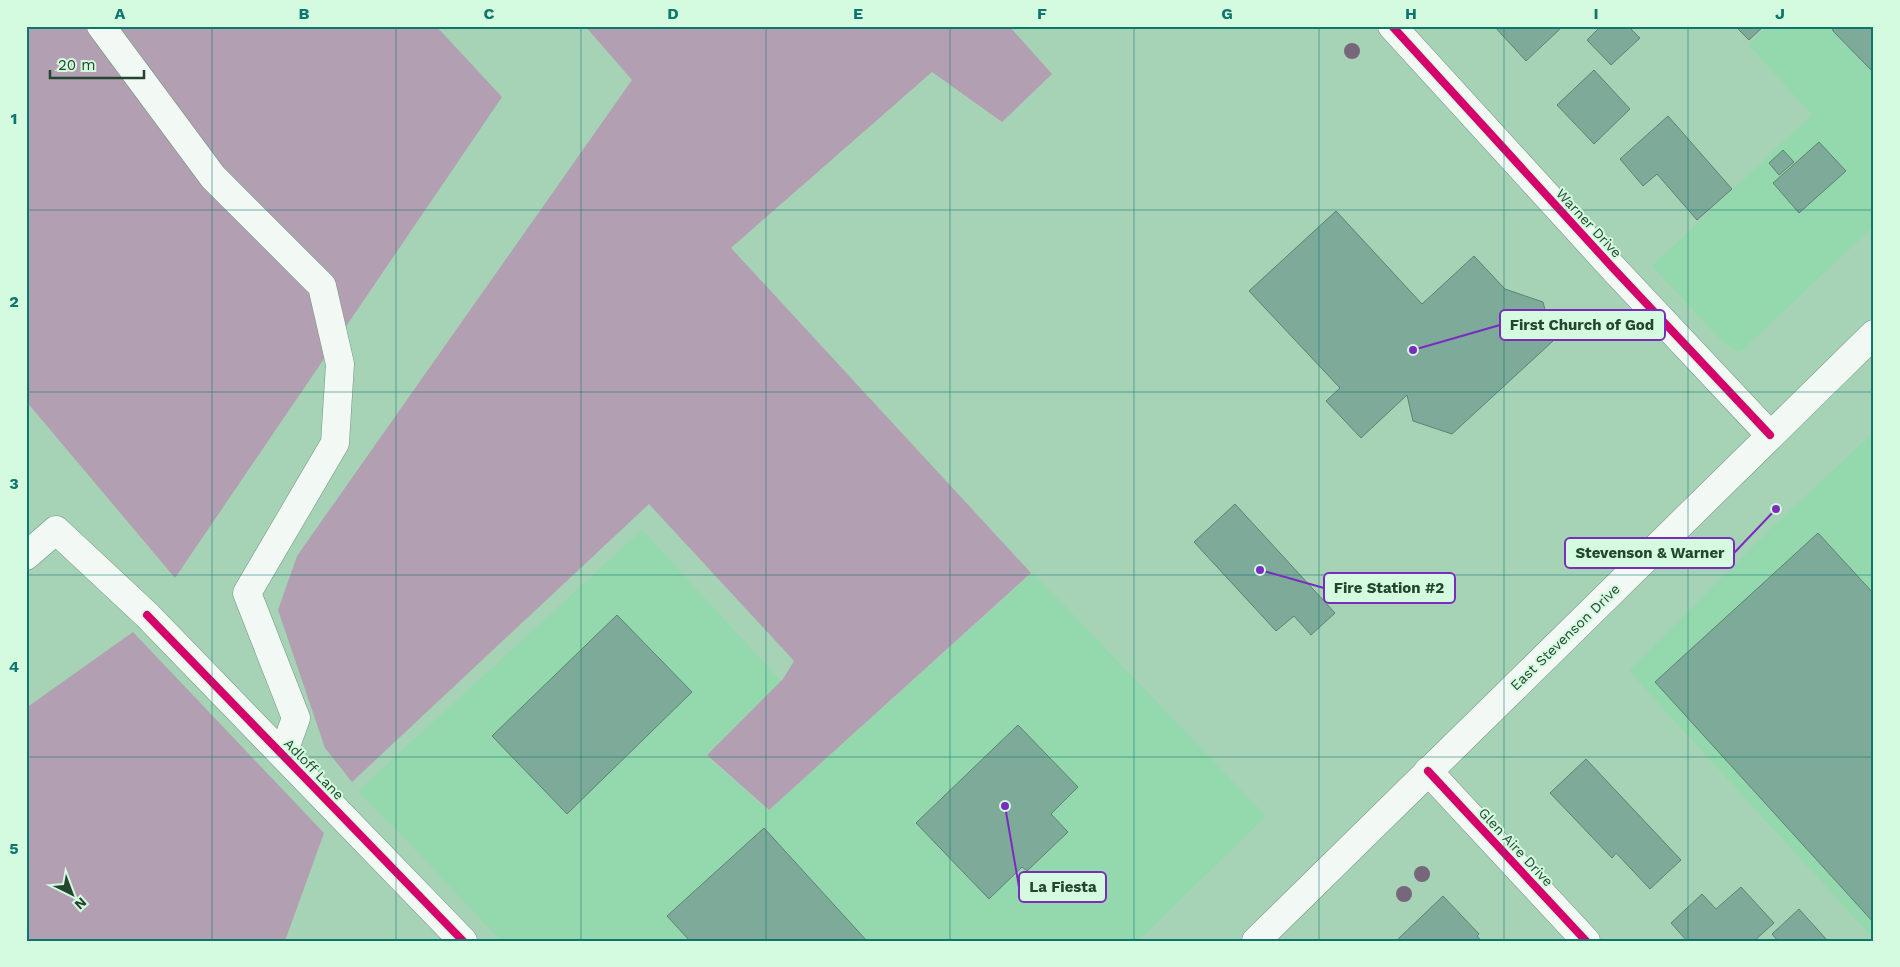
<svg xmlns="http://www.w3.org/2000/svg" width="1900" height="967" font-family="'Work Sans',sans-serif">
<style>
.built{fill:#94d8ad}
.forest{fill:#b39fb2}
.building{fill:#7eaa99;stroke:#5c8373}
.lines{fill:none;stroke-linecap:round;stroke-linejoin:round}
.minor-casing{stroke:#71947f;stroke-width:29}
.major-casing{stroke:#71947f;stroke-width:29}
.minor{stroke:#f2f8f4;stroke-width:28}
.major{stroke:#f2f8f4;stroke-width:28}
.cycleway-casing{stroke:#d4fae0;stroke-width:11}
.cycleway{stroke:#d6006c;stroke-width:8}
.tree{fill:#78677a}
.grid{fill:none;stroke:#0f766e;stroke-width:1;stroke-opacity:0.55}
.labels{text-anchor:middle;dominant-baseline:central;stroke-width:4;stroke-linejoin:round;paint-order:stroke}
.street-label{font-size:14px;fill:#244530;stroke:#d4fae0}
.leader{fill:none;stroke:#7b2cbf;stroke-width:2}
.callout-dot{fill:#7b2cbf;stroke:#d4fae0;stroke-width:2}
.callout{fill:#d4fae0;stroke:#7b2cbf;stroke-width:2}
.callout-label{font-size:15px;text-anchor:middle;font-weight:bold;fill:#244530}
.neatline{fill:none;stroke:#0f766e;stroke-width:2}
.grid-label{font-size:16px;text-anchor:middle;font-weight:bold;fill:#0f766e}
</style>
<rect width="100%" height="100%" fill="#a6d2b6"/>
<!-- built -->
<path class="built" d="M1768 26H1874V226L1740 352 1732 349 1723 342 1652 266 1812 115 1749 45Z
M1874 432V939L1629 671 1767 532Z
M642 530 781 681 705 755 768 811 1033 573 1266 816 1138 941H501L397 830 358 791Z"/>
<!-- forest -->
<path class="forest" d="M26 26H436L502 97 175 578 26 401Z
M585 26H1009L1052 74 1002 122 932 72 731 248 1031 573 769 810 707 755 783 679 794 661 649 504 352 782 325 748 278 610 297 556 632 80Z
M133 632 324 833 285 941H26V708Z"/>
<!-- building -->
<path class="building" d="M1494 26H1558L1560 29 1526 61Z
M1601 26H1628L1640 38 1611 65 1587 40Z
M1735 26H1764L1749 40Z
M1832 26H1874L1873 72 1833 31Z
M1594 70 1630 109 1594 144 1557 105Z
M1668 116 1732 189 1697 220 1657 174 1643 186 1620 159Z
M1819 142 1846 171 1799 213 1773 183Z
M1783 150 1794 162 1779 175 1769 163Z
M1336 211 1422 304 1474 256 1505 289 1543 302 1553 341 1452 434 1413 421 1407 395 1361 438 1326 401 1340 388 1249 291Z
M1235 504 1335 613 1311 635 1294 616 1276 631 1194 542Z
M1818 533 1874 594V923L1655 682Z
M617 615 692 692 567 814 492 736Z
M1018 725 1078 787 1051 814 1068 832 1027 871 1022 867 989 899 916 823Z
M1586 759 1681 860 1650 889 1616 853 1612 858 1550 793Z
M764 828 867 941H690L667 916Z
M1741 887 1774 923 1754 941H1687L1671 923 1702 894 1716 909Z
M1443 896 1479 934 1477 936 1481 941H1396Z
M1799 909 1826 939 1825 941H1778L1772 934Z"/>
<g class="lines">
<!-- minor casing -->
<g class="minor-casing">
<path id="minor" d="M101 26 213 177 322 286 340 364 335 443 247 593 296 718 283 754
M1392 26 1612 267 1770 435
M26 556 56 530 147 615 463 941
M1428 771 1586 941"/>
</g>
<!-- major casing -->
<g class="major-casing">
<path id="major" d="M1256 941 1874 334"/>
</g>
<!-- minor -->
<use href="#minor" class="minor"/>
<!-- major -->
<use href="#major" class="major"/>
<!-- cycleway casing -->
<g class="cycleway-casing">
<path id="cycleway" d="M1392 26 1612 267 1770 435
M147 615 463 941
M1428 771 1586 941"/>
</g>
<!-- cycleway -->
<use href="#cycleway" class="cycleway"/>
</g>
<!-- trees -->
<g class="tree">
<circle cx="1352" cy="51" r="8"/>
<circle cx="1422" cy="874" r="8"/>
<circle cx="1404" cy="894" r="8"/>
</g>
<!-- grid -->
<path class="grid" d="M212 26V941M396 26V941M581 26V941M766 26V941M950 26V941M1134 26V941M1319 26V941M1504 26V941M1688 26V941M26 210H1874M26 392H1874M26 575H1874M26 757H1874"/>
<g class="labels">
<!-- street labels -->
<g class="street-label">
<text transform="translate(1589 223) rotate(47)">Warner Drive</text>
<text transform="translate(1565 637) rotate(-44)">East Stevenson Drive</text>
<text transform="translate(314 769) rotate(46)">Adloff Lane</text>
<text transform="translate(1516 847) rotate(47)">Glen Aire Drive</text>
</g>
</g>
<!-- callouts -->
<path class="leader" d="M1413 350L1500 325M1776 509L1734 553M1260 570L1324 588M1005 806L1019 887"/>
<g class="callout-dot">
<circle cx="1413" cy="350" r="5"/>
<circle cx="1776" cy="509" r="5"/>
<circle cx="1260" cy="570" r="5"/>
<circle cx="1005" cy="806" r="5"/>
</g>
<g class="callout">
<rect x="1500" y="310" width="165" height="30" rx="5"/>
<rect x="1565" y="538" width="169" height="30" rx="5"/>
<rect x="1324" y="573" width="131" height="30" rx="5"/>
<rect x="1019" y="872" width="87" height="30" rx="5"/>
</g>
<g class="callout-label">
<text x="1582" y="330">First Church of God</text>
<text x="1650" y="558">Stevenson &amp; Warner</text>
<text x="1389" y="593">Fire Station #2</text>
<text x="1063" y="892">La Fiesta</text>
</g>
<!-- border -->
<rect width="1900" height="967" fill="none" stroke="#d4fae0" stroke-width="55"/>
<!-- north arrow -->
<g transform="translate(72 894) rotate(138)" stroke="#d4fae0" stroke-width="4" paint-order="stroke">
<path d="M0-4L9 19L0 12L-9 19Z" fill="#244530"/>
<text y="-8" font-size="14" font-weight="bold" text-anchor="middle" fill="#244530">N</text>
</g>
<!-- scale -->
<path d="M50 70v8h94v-8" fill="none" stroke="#244530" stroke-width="2.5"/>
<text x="58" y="70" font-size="15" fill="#244530" stroke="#d4fae0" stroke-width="4" paint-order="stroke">20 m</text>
<rect x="28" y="28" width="1844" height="912" class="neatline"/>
<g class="grid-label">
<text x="120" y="19">A</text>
<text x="304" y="19">B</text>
<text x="489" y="19">C</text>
<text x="673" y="19">D</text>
<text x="858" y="19">E</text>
<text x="1042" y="19">F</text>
<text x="1227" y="19">G</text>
<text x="1411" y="19">H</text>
<text x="1596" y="19">I</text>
<text x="1780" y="19">J</text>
<text x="14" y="124">1</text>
<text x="14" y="307">2</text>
<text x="14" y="489">3</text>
<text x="14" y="672">4</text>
<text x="14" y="854">5</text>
</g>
</svg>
